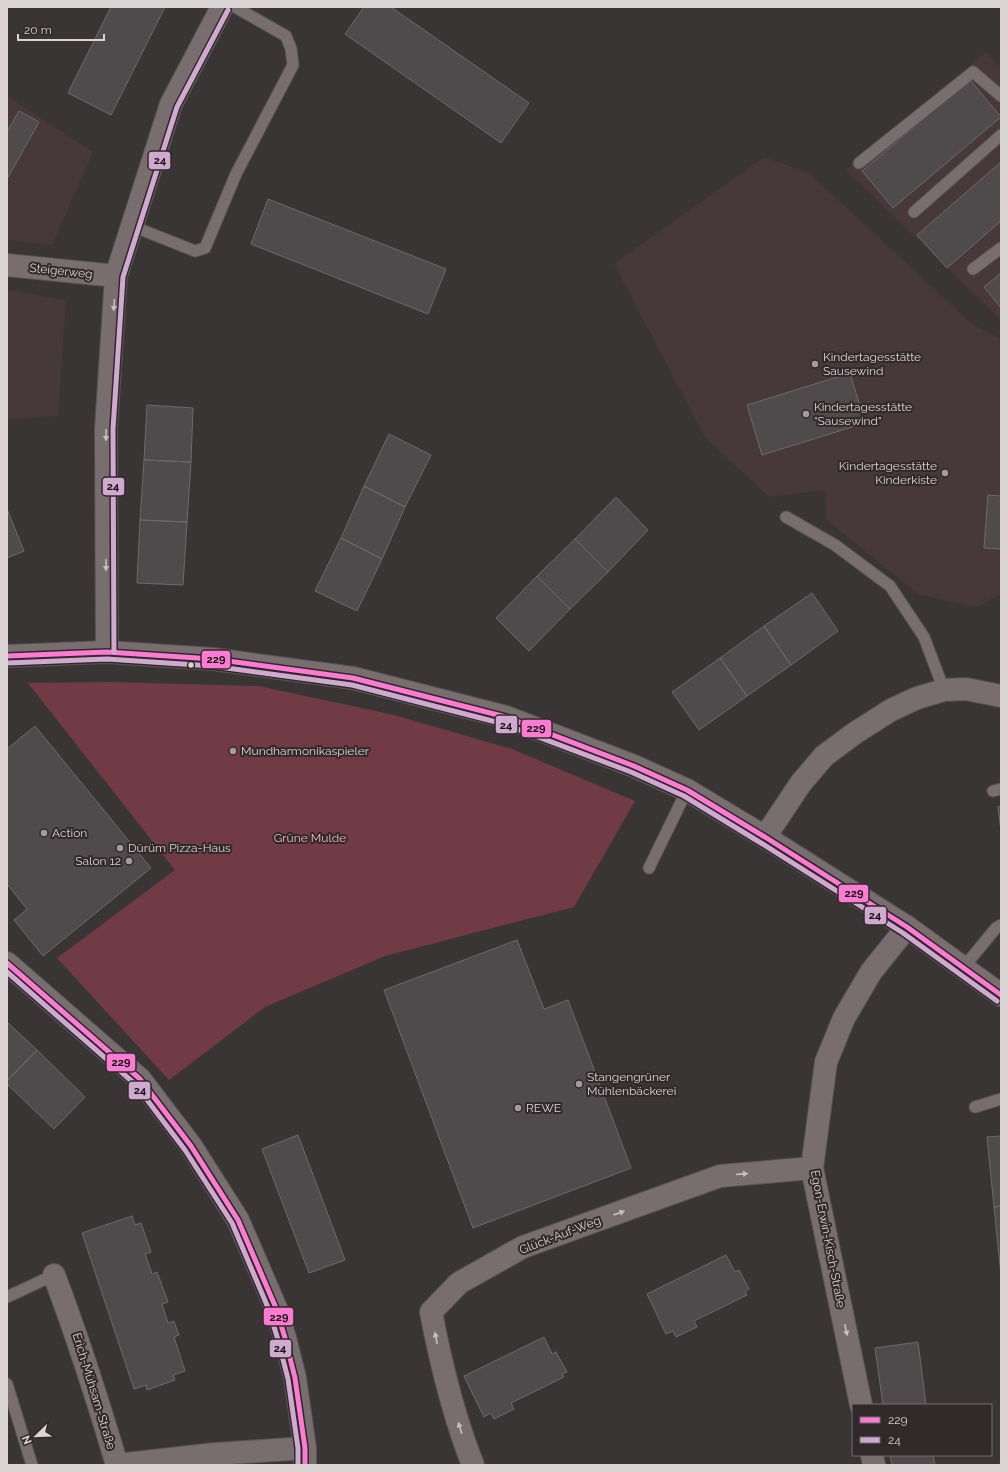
<svg xmlns="http://www.w3.org/2000/svg" width="1008" height="1472" font-family="Raleway,sans-serif">
<style>
.built{fill:#47383a}
.green{fill:#703b45}
.building{fill:#4f4a4b;stroke:#6e6a6a}
.lines{fill:none;stroke-linecap:round;stroke-linejoin:round}
.service-casing{stroke:#565253;stroke-width:13}
.minor-casing{stroke:#565253;stroke-width:24}
.tertiary-casing{stroke:#565253;stroke-width:24}
.service{stroke:#786e6f;stroke-width:11}
.minor{stroke:#786e6f;stroke-width:22}
.tertiary{stroke:#786e6f;stroke-width:22}
.bus-1-casing{stroke:#32292a;stroke-width:8}
.bus-2-casing{stroke:#32292a;stroke-width:8}
.bus-1{stroke:#fb7ad2;stroke-width:5}
.bus-2{stroke:#d0a9d0;stroke-width:5}
.oneway{fill:#c6c0c1}
.poi-dot{fill:#a29c9d;stroke:#32292a;stroke-width:1.5}
.bus-dot{fill:#dad4d5;stroke:#32292a;stroke-width:1.5}
.labels{text-anchor:middle;dominant-baseline:central;stroke-width:4;stroke-linejoin:round;paint-order:stroke}
.street-label{font-size:12px;fill:#dad4d5;stroke:#32292a}
.poi-label{font-size:12px;fill:#dad4d5;stroke:#32292a;text-anchor:start}
.park-label{font-size:12px;fill:#f8b5c0;stroke:#32292a}
.line-badge{stroke:#32292a;stroke-width:1.5}
.pale-badge-label{font-size:11px;text-anchor:middle;font-weight:bold;fill:#111}
</style>
<rect width="100%" height="100%" fill="#3a3535"/>
<!-- built -->
<path class="built" d="M986 52 1001 68V320L846 170Z
M7 96 93 152 52 245 7 240Z
M764 157 810 174 973 325 1001 339V594L976 607 918 594 826 519 825 490 769 497 705 437 614 264Z
M7 290 66 300 58 416 7 419Z"/>
<!-- green -->
<path class="green" d="M110 682 259 686 394 715 512 749 635 801 574 907 385 956 265 1007 169 1080 57 958 175 870 28 683Z"/>
<!-- building -->
<path class="building" d="M111 7H165L111 115 68 93Z
M364 7H391L529 103 501 143 345 34Z
M970 80 1001 117 893 208 862 171Z
M19 111 39 122 7 179V132Z
M1001 162V221L947 268 917 235Z
M268 199 446 269 428 314 251 244Z
M1001 273V308L984 287Z
M850 373 865 423 762 455 747 405Z
M147 405 193 408 191 462 144 460Z
M389 434 431 455 405 507 364 486Z
M144 460 191 462 187 522 140 520Z
M364 486 405 507 382 559 341 538Z
M988 495 1001 496V549L984 548Z
M616 497 648 530 608 572 575 539Z
M7 509 24 551 7 558Z
M140 520 187 522 183 585 137 583Z
M341 538 382 559 357 611 315 591Z
M575 539 608 572 570 609 537 576Z
M537 576 570 609 529 651 496 618Z
M812 593 838 631 791 665 764 626Z
M764 626 791 665 747 696 720 658Z
M720 658 747 696 699 730 672 692Z
M35 726 151 868 43 956 14 920 27 909 7 884V749Z
M1001 806V831L998 807Z
M517 940 544 1009 568 1000 631 1168 473 1228 384 990Z
M7 1022 37 1050 7 1081Z
M37 1050 85 1097 54 1129 7 1084V1081Z
M298 1135 345 1260 309 1273 262 1149Z
M1001 1136V1206L994 1207 987 1137Z
M1001 1206V1275L994 1207Z
M132 1216 135 1225 141 1223 151 1252 145 1254 152 1274 157 1272 168 1302 162 1304 168 1323 174 1321 179 1335 174 1337 185 1371 173 1375 175 1380 147 1390 146 1385 134 1389 82 1233Z
M726 1255 735 1272 739 1270 749 1289 745 1292 747 1295 694 1321 697 1327 676 1337 673 1331 666 1334 647 1294Z
M544 1337 552 1354 556 1352 567 1372 562 1374 564 1377 511 1403 514 1409 494 1419 491 1413 484 1417 464 1376Z
M918 1342 926 1405H883L875 1348Z
M890 1455H933L935 1465H892Z"/>
<g class="lines">
<!-- service casing -->
<g class="service-casing">
<path id="service" d="M859 163 973 72 1001 96
M914 212 1001 135
M132 226 195 251 205 248 236 174 293 65 291 49 286 36 235 7
M973 269 1001 248
M786 517 835 545 890 586 924 637 944 690
M993 791 1001 789
M649 868 687 790
M963 968 996 928 1001 925
M975 1107 1001 1099
M7 1297 54 1275
M7 1384 32 1465"/>
</g>
<!-- minor casing -->
<g class="minor-casing">
<path id="minor" d="M7 265 116 276
M107 652 106 429 116 276 171 104 222 7
M765 837 801 783 824 756 855 733 891 710 917 698 944 690 966 689 1001 696
M7 963 140 1079 191 1146 238 1220 276 1308 285 1338 295 1378 305 1448V1465
M54 1275C78 1338 98 1401 117 1465L215 1454 305 1448
M861 1405 812 1168 826 1062 844 1018 871 972 907 927
M872 1455 874 1465
M473 1465C453 1415 441 1364 431 1312L459 1283 523 1247 720 1176 812 1168"/>
</g>
<!-- tertiary casing -->
<g class="tertiary-casing">
<path id="tertiary" d="M7 656 107 652 213 659 353 678 506 717 634 766 687 790 765 837 907 927 1001 995"/>
</g>
<!-- service -->
<use href="#service" class="service"/>
<!-- minor -->
<use href="#minor" class="minor"/>
<!-- tertiary -->
<use href="#tertiary" class="tertiary"/>
<!-- bus-1 casing -->
<g class="bus-1-casing">
<path id="bus-1" d="M7 656 107 652 213 659 353 678 506 717 634 766 687 790 765 837 907 927 1001 995
M7 963 140 1079 191 1146 238 1220 276 1308 285 1338 295 1378 305 1448V1465"/>
</g>
<!-- bus-2 casing -->
<g class="bus-2-casing">
<path id="bus-2" d="M114 652 113 429 123 277 177 107 228 10
M7 663 107 659 212 666 352 685 504 724 631 772 684 796 761 843 903 933 997 1001
M7 972 135 1084 185 1150 232 1223 269 1310 278 1340 288 1379 298 1448V1465"/>
</g>
<!-- bus-1 -->
<use href="#bus-1" class="bus-1"/>
<!-- bus-2 -->
<use href="#bus-2" class="bus-2"/>
</g>
<!-- one-way arrows -->
<defs><path id="oneway-solid" d="M-6-.8H1V-3.2L6.5 0L1 3.2V.8H-6Z"/></defs>
<g class="oneway">
<use href="#oneway-solid" transform="translate(114 305) rotate(94)"/>
<use href="#oneway-solid" transform="translate(106 435) rotate(90)"/>
<use href="#oneway-solid" transform="translate(106 565) rotate(90)"/>
<use href="#oneway-solid" transform="translate(742 1174) rotate(-5)"/>
<use href="#oneway-solid" transform="translate(619 1213) rotate(-20)"/>
<use href="#oneway-solid" transform="translate(846 1330) rotate(78)"/>
<use href="#oneway-solid" transform="translate(436 1338) rotate(-101)"/>
<use href="#oneway-solid" transform="translate(460 1428) rotate(-107)"/>
</g>
<!-- markers -->
<g class="poi-dot">
<circle cx="815" cy="364" r="4"/>
<circle cx="806" cy="414" r="4"/>
<circle cx="945" cy="473" r="4"/>
<circle cx="233" cy="751" r="4"/>
<circle cx="44" cy="833" r="4"/>
<circle cx="120" cy="848" r="4"/>
<circle cx="129" cy="861" r="4"/>
<circle cx="579" cy="1084" r="4"/>
<circle cx="518" cy="1108" r="4"/>
</g>
<circle class="bus-dot" cx="191" cy="665" r="3.5"/>
<g class="labels">
<!-- street labels -->
<g class="street-label">
<text transform="translate(61 271) rotate(6)">Steigerweg</text>
<text transform="translate(560 1235) rotate(-21)">Glück-Auf-Weg</text>
<text transform="translate(828 1239) rotate(79)">Egon-Erwin-Kisch-Straße</text>
<text transform="translate(94 1391) rotate(73)">Erich-Mühsam-Straße</text>
</g>
<!-- poi labels -->
<g class="poi-label">
<text x="823" y="357">Kindertagesstätte<tspan x="823" dy="14">Sausewind</tspan></text>
<text x="814" y="407">Kindertagesstätte<tspan x="814" dy="14">"Sausewind"</tspan></text>
<text x="937" y="466" text-anchor="end">Kindertagesstätte<tspan x="937" dy="14">Kinderkiste</tspan></text>
<text x="241" y="751">Mundharmonikaspieler</text>
<text x="52" y="833">Action</text>
<text x="128" y="848">Dürüm Pizza-Haus</text>
<text x="121" y="861" text-anchor="end">Salon 12</text>
<text x="587" y="1077">Stangengrüner<tspan x="587" dy="14">Mühlenbäckerei</tspan></text>
<text x="526" y="1108">REWE</text>
</g>
<!-- park labels -->
<g class="park-label">
<text x="310" y="838">Grüne Mulde</text>
</g>
</g>
<g class="line-badge">
<rect x="148" y="151" width="23" height="19" rx="4" fill="#d0a9d0"/>
<rect x="102" y="477" width="23" height="19" rx="4" fill="#d0a9d0"/>
<rect x="201" y="650" width="30" height="19" rx="4" fill="#fb7ad2"/>
<rect x="495" y="715" width="23" height="19" rx="4" fill="#d0a9d0"/>
<rect x="521" y="719" width="31" height="19" rx="4" fill="#fb7ad2"/>
<rect x="838" y="884" width="31" height="19" rx="4" fill="#fb7ad2"/>
<rect x="864" y="906" width="23" height="19" rx="4" fill="#d0a9d0"/>
<rect x="106" y="1053" width="30" height="19" rx="4" fill="#fb7ad2"/>
<rect x="128" y="1081" width="23" height="19" rx="4" fill="#d0a9d0"/>
<rect x="263" y="1307" width="31" height="19" rx="4" fill="#fb7ad2"/>
<rect x="269" y="1339" width="23" height="19" rx="4" fill="#d0a9d0"/>
</g>
<g class="pale-badge-label">
<text x="160" y="164">24</text>
<text x="113" y="490">24</text>
<text x="216" y="663">229</text>
<text x="506" y="729">24</text>
<text x="536" y="732">229</text>
<text x="854" y="897">229</text>
<text x="875" y="919">24</text>
<text x="121" y="1066">229</text>
<text x="140" y="1094">24</text>
<text x="279" y="1321">229</text>
<text x="280" y="1352">24</text>
</g>
<!-- border -->
<rect width="1008" height="1472" fill="none" stroke="#dad4d5" stroke-width="16"/>
<!-- legend -->
<rect x="852" y="1404" width="140" height="52" fill="#32292a" stroke="#756d6e"/>
<rect x="860" y="1417" width="20" height="6" fill="#fb7ad2" stroke="#756d6e"/>
<text x="888" y="1424" font-size="12" fill="#dad4d5">229</text>
<rect x="860" y="1437" width="20" height="6" fill="#d0a9d0" stroke="#756d6e"/>
<text x="888" y="1444" font-size="12" fill="#dad4d5">24</text>
<!-- north arrow -->
<g transform="translate(36 1436) rotate(247)" stroke="#32292a" stroke-width="3" paint-order="stroke">
<path d="M0-3L7 15L0 10L-7 15Z" fill="#dad4d5"/>
<text y="-6" font-size="11" font-weight="bold" text-anchor="middle" fill="#dad4d5">N</text>
</g>
<!-- scale -->
<path d="M18 34v6h86v-6" fill="none" stroke="#dad4d5" stroke-width="2"/>
<text x="24" y="34" font-size="12" fill="#dad4d5" stroke="#32292a" stroke-width="3" paint-order="stroke">20 m</text>
</svg>
